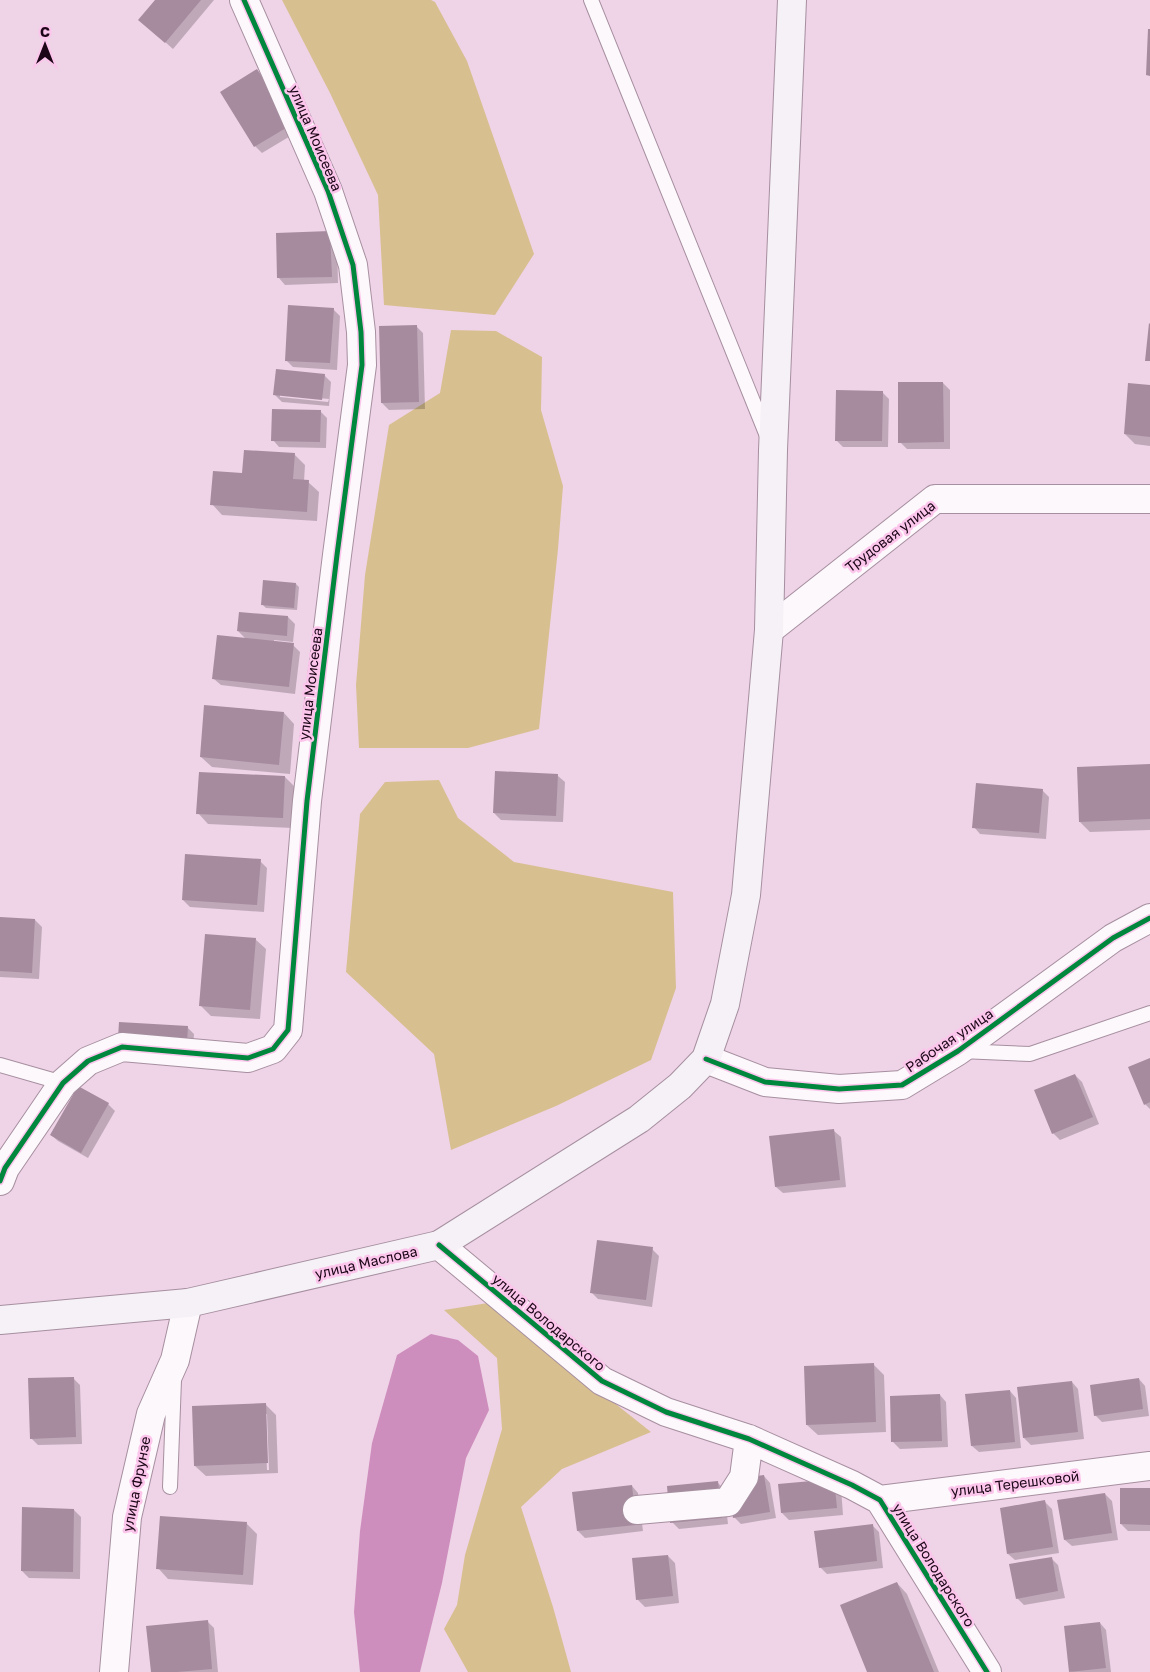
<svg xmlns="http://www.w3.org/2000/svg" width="1150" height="1672" font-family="'Golos Text',sans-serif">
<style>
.green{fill:#d8bf90}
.water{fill:#ce8ebd}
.shadow{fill:#0003;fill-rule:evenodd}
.building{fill:#a68b9f}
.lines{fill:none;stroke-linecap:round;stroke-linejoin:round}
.lane-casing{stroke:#a68fa0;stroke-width:16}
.street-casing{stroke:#a68fa0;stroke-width:30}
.secondary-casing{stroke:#a68fa0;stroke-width:30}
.lane{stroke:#fdf8fb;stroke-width:14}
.street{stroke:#fdf8fb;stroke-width:28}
.secondary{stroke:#f5f1f6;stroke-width:28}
.cycleway-casing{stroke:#fcc6ec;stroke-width:8}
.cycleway{stroke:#00873e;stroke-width:5}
.labels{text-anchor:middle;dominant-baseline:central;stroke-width:5;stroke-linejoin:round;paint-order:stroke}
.street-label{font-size:14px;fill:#1c0617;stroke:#fcc6ec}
</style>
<rect width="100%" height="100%" fill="#efd3e7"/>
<!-- green -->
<path class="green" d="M282 0H431L435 2 467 61 534 254 495 315 384 305 378 195 330 93Z
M451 330 496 331 542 357 541 410 563 486 558 549 539 729 468 748H359L356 685 365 575 389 425 440 393Z
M439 780 458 818 514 862 673 892 676 988 651 1060 556 1106 451 1150 434 1054 346 972 360 814 385 782Z
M488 1303 651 1432 562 1469 521 1507 553 1607 571 1672H468L444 1629 457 1605 465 1555 502 1429 497 1358 444 1310Z"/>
<!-- water -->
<path class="water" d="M431 1334 458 1340 478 1356 489 1410 466 1458 442 1583 420 1672H360L354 1612 360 1531 372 1443 397 1355Z"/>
<!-- shadow -->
<path class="shadow" d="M157 0H214L173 49 147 26Z
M257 70 264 77 297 132 262 153 255 146Z
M277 234 337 239 338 283 285 285 279 278Z
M333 309 340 316 337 370 293 367 286 360Z
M416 326 423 333 425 409 389 410 382 403Z
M324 375 331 382 329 406 282 402 275 395ZM280 395 329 399 328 402 280 397Z
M943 383 950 390V449H907L900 442Z
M1150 386V446L1135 444 1125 434Z
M882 392 889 399 888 447H843L836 440Z
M320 411 327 418 326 448 279 447 273 440Z
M294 454 305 465 304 481 308 482 319 492 317 521 222 515 212 504 243 474Z
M296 584 299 587 297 610 266 608 263 605Z
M288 617 295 624 293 642 274 640V643L293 645 300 652 295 694 221 685 214 679 247 640 238 631Z
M284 713 294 724 290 774 212 767 201 757Z
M1150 766V830L1090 832 1080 822Z
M558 776 565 782 563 822 501 820 494 813Z
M285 777 295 787 293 828 208 824 198 813Z
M1042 790 1049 797 1046 839 980 834 974 827Z
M260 861 267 868 264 912 190 907 183 900Z
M0 918 35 920 42 927 39 979 0 977Z
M255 939 266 949 260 1019 211 1016 200 1005Z
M120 1023 187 1027 194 1034 192 1065Z
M1150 1059V1109L1145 1104Z
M1075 1075 1082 1082 1099 1124 1060 1140 1053 1133Z
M108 1104 115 1111 88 1158 58 1141 51 1135Z
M834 1131 841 1137 846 1187 783 1193 776 1187Z
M652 1249 659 1256 652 1307 598 1299 591 1292Z
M873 1364 884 1375 886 1432 818 1435 807 1425Z
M73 1378 80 1385 82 1444 38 1445 31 1438Z
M1139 1379 1145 1386 1149 1416 1102 1422 1095 1415Z
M1072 1382 1078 1389 1084 1439 1031 1445 1024 1438Z
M1010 1391 1016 1398 1021 1448 979 1452 972 1446Z
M940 1395 946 1402 948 1447 900 1449 893 1442Z
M265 1404 276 1415 278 1473 206 1476 195 1466ZM265 1414H267L269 1470H267Z
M764 1476 770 1483 776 1518 741 1524 734 1517Z
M717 1482 724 1489 728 1524 679 1529 672 1522Z
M780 1485 841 1488 843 1515 789 1520 782 1513Z
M632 1486 638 1493 643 1531 585 1538 578 1531Z
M1150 1489V1531H1128L1121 1524Z
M1105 1494 1112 1501 1118 1540 1072 1546 1065 1540Z
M1045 1502 1052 1509 1059 1553 1015 1560 1008 1554Z
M74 1510 81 1517 80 1579 29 1578 22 1571Z
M247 1524 257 1534 253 1585 168 1579 158 1568Z
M872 1525 879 1532 883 1568 827 1574 820 1567Z
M668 1556 675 1563 679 1603 645 1607 638 1600 633 1560Z
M1051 1558 1058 1565 1065 1598 1024 1605 1017 1598Z
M897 1583 907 1594 939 1672H869Z
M207 1621 214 1628 218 1672H152Z
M1100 1623 1106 1630 1111 1672H1071Z"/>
<!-- building -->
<path class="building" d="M155 0H201L165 43 138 20Z
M1148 29H1150V76L1146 75Z
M257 69 291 125 254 147 220 92Z
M330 231 332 277 277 278 276 233Z
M288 305 334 308 330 363 285 361Z
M1149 323 1150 324V361H1145Z
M417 325 419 402 381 403 379 326Z
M276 369 325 374 322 400 273 395Z
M898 382H943L944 442 898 443Z
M1128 383 1150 385V437L1124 434Z
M836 390 883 391 882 441H835Z
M272 409 321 410 320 442 271 441Z
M244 450 295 453 293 479 309 480 307 512 210 505 213 471 242 473Z
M263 580 296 583 294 608 261 605Z
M239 612 288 616 287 636 237 631Z
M217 635 294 643 289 687 212 679Z
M204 705 284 712 279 765 200 757Z
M1150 764V819L1079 822 1077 767Z
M495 771 558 774 556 816 493 813Z
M199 772 285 776 283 818 196 814Z
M976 783 1043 789 1039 833 972 828Z
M185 854 261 859 257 905 182 900Z
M0 917 35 919 32 973 0 971Z
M205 934 256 938 250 1010 199 1006Z
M119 1022 188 1026 186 1059 117 1054Z
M1150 1058V1102L1144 1105 1128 1067Z
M1075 1074 1093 1117 1052 1134 1034 1090Z
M78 1086 109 1103 81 1153 50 1135Z
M834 1129 840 1180 775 1187 769 1136Z
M597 1240 653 1247 646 1300 590 1293Z
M874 1363 876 1422 806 1425 804 1366Z
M74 1377 76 1437 30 1439 28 1378Z
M1139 1378 1143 1409 1094 1416 1090 1385Z
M1072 1381 1078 1432 1023 1438 1017 1387Z
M1010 1390 1015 1442 971 1446 965 1394Z
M940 1394 942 1441 891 1442 890 1396Z
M266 1403 268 1463 194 1466 192 1406Z
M764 1475 770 1512 733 1518 727 1480Z
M834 1479 837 1508 781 1513 778 1484Z
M718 1481 722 1518 670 1523 667 1486Z
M632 1485 636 1525 577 1531 572 1492Z
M1120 1488H1150V1525L1120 1524Z
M1105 1493 1112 1533 1064 1540 1057 1500Z
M1045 1500 1053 1547 1007 1554 1000 1508Z
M22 1507 74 1509 73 1572 21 1571Z
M160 1516 247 1522 243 1575 156 1569Z
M873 1524 877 1561 819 1568 814 1531Z
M668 1555 673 1596 636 1600 632 1558Z
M1052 1557 1058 1591 1016 1599 1009 1564Z
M897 1582 934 1672H867L840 1605Z
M208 1620 212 1669 177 1672H151L146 1626Z
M1100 1622 1106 1668 1069 1672 1064 1626Z"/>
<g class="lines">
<!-- lane casing -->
<g class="lane-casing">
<path id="lane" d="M591 0 767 436
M961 1051 1030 1054 1150 1013
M0 1065 63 1083
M170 1487 174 1380"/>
</g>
<!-- street casing -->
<g class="street-casing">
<path id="street" d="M769 630 935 499H1150
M706 1059 765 1082 839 1089 902 1085 958 1051 1113 938 1150 918
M0 1181 5 1168 63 1083 88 1061 122 1047 248 1058 273 1049 288 1030 307 801 337 555 362 365 361 332 353 265 328 191 244 0
M439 1245 602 1381 666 1412 749 1439 852 1485 880 1500 987 1672
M880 1500 1150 1466
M637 1510 728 1502 744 1477 749 1439
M114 1672 127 1517 151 1414 175 1360 188 1303"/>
</g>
<!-- secondary casing -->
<g class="secondary-casing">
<path id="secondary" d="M0 1320 188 1303 439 1245 639 1119 680 1086 706 1059 725 1004 746 895 769 630 773 450 792 0"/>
</g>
<!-- lane -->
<use href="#lane" class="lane"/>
<!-- street -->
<use href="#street" class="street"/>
<!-- secondary -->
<use href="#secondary" class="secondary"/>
<!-- cycleway casing -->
<g class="cycleway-casing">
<path id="cycleway" d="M706 1059 765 1082 839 1089 902 1085 958 1051 1113 938 1150 918
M0 1181 5 1168 63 1083 88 1061 122 1047 248 1058 273 1049 288 1030 307 801 337 555 362 365 361 332 353 265 328 191 244 0
M439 1245 602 1381 666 1412 749 1439 852 1485 880 1500 987 1672"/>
</g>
<!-- cycleway -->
<use href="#cycleway" class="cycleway"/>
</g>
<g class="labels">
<!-- street labels -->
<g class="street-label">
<text transform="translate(316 138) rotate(67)">улица Моисеева</text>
<text transform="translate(890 536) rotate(-37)">Трудовая улица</text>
<text transform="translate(310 684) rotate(-83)">улица Моисеева</text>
<text transform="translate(949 1040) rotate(-34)">Рабочая улица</text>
<text transform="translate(366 1262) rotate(-13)">улица Маслова</text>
<text transform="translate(549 1322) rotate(40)">улица Володарского</text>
<text transform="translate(1015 1483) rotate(-7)">улица Терешковой</text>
<text transform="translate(136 1484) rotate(-79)">улица Фрунзе</text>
<text transform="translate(934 1565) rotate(58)">улица Володарского</text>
</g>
</g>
<!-- north arrow -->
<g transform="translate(45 45)" stroke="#fcc6ec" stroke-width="4" paint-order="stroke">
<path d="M0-4L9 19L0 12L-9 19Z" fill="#1c0617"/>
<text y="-8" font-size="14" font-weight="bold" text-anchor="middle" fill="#1c0617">С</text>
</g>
</svg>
